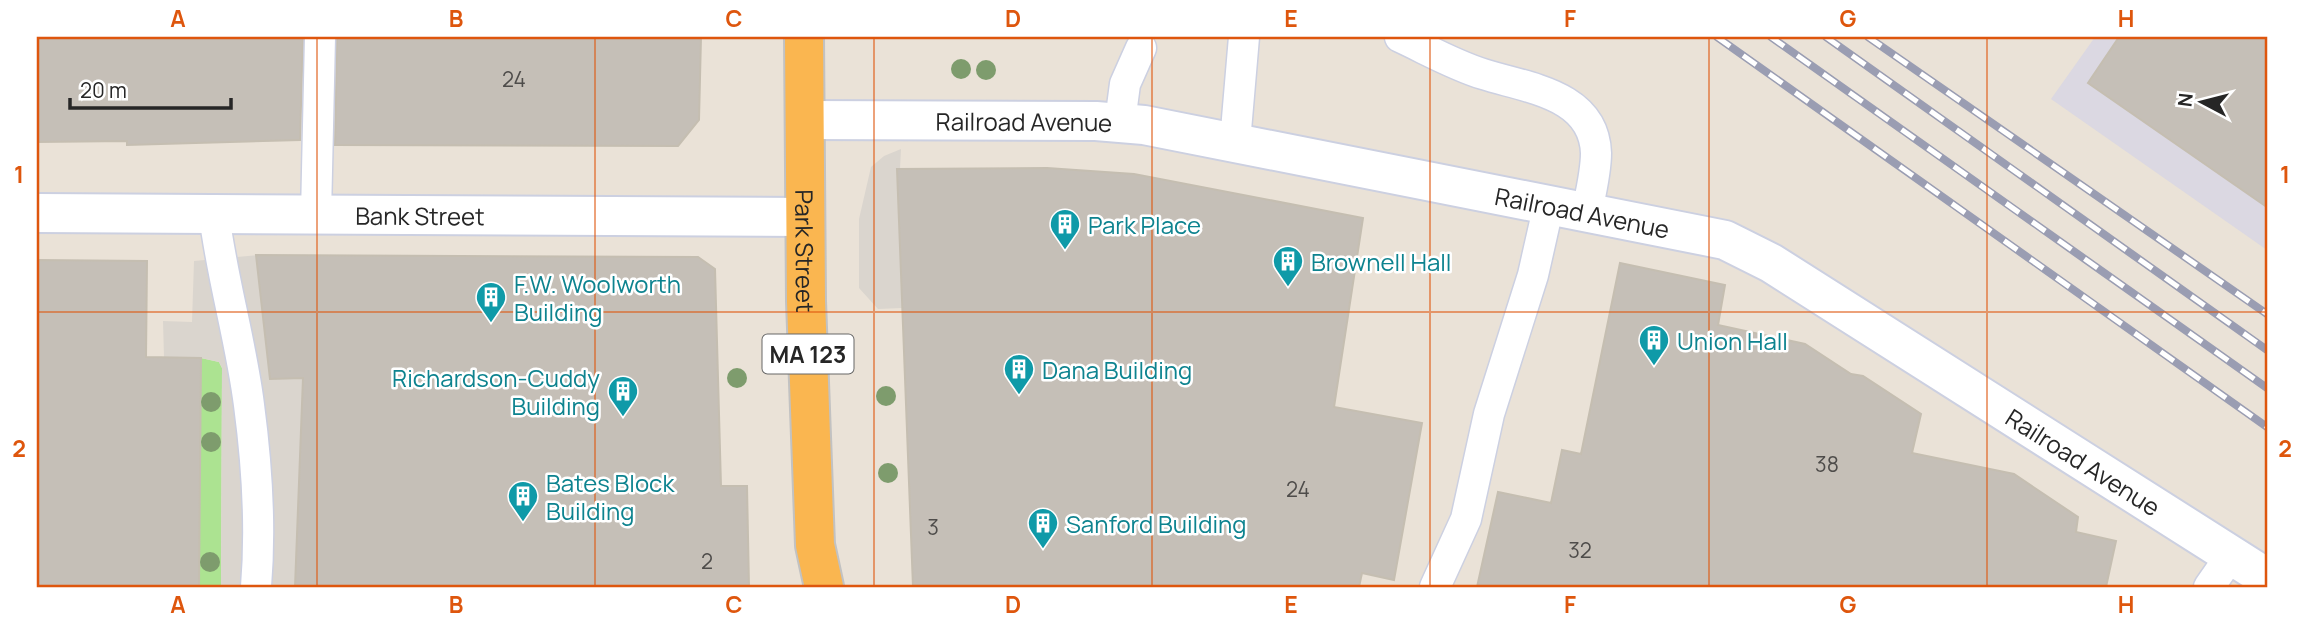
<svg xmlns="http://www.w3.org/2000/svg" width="2304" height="624" font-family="Manrope,sans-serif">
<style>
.industrial{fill:#dbd8e2}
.green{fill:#ace391}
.plaza{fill:#dad5ce}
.building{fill:#c5bfb7;stroke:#c5beb1;stroke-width:2}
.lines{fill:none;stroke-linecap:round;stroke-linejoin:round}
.service-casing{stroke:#ccd0e1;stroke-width:33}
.minor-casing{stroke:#ccd0e1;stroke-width:42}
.trunk-casing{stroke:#c2c2c2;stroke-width:42}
.service{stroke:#fff;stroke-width:30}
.minor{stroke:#fff;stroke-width:38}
.trunk{stroke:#fab650;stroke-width:38}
.rail-casing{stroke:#9a9db2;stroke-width:8}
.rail{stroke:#fff;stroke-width:5;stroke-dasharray:16;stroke-linecap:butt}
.tree{fill:#7e9c6d}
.grid{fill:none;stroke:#de560d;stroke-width:2;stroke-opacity:0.55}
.labels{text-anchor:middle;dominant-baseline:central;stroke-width:5;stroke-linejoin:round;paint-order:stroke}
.number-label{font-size:21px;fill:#4e4c4a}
.shield{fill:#fff;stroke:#676767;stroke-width:2}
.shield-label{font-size:23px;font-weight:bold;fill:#262626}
.street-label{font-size:24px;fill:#262626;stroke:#fff}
.culture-label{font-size:24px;fill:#0d838f;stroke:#fff;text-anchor:start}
.neatline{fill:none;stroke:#de560d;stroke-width:2.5}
.grid-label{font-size:23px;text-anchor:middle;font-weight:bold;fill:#de560d}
</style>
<rect width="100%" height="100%" fill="#eae2d7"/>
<!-- industrial -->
<path class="industrial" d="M2095 37H2267V250L2051 99Z"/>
<!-- green -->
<path class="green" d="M201 358 219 362 222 368 221 587H199Z"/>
<!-- plaza -->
<path class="plaza" d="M901 149 900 169 897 173 902 308 878 309 859 288V219L871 167 884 156Z
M258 255 270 378 304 377 295 587H221L222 368 219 362 201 358 164 357 163 321 192 322 194 261Z"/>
<!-- building -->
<path class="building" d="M37 37H303L300 140 127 145V141L37 142Z
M337 37H701L699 120 678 146 335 145Z
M2119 37H2267V207L2088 83Z
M1047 168 1134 174 1363 218 1334 407 1422 423 1394 580 1362 573 1359 587H913L897 169Z
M256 255 698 257 715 269 721 486H747L749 587H295L303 378 270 379Z
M37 260 147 261 146 357 201 358 199 587H37Z
M1620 263 1725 285 1718 325 1805 344 1851 374 1863 376 1921 414 1912 453 2014 474 2078 517 2076 532 2116 541 2106 587H1477L1498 492 1551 503 1562 450 1581 454Z"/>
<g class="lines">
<!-- service casing -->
<g class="service-casing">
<path id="service" d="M1400 37C1428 50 1454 65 1483 74 1527 88 1594 94 1596 153 1596 172 1591 192 1587 211
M1120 122 1125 84 1141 48
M1235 142 1244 37
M214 214C222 279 241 341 249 405 257 465 261 527 256 587
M316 215 320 37
M1435 587 1466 519 1489 414 1533 275 1549 204
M2209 587 2232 554"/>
</g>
<!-- minor casing -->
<g class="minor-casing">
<g id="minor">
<path id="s1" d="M805 120 1096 121 1144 125 1725 240 1771 263 2267 578"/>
<path id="s2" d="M37 213 805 217"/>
</g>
</g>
<!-- trunk casing -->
<g class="trunk-casing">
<g id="trunk">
<path id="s3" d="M804 37 806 301 815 545 824 587"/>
</g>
</g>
<!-- service -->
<use href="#service" class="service"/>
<!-- minor -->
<use href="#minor" class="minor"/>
<!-- trunk -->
<use href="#trunk" class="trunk"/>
<!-- rail casing -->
<g class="rail-casing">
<path id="rail" d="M1717 37 2267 427
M1771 37 2267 388
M1826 37 2267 350
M1868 37 2267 314"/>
</g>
<!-- rail -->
<use href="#rail" class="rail"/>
</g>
<!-- trees -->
<g class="tree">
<circle cx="961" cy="69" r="10"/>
<circle cx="986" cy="70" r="10"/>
<circle cx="737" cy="378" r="10"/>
<circle cx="886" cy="396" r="10"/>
<circle cx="211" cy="402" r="10"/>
<circle cx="211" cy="442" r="10"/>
<circle cx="888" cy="473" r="10"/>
<circle cx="210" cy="562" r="10"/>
</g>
<!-- grid -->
<path class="grid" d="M317 37V587M595 37V587M874 37V587M1152 37V587M1430 37V587M1709 37V587M1987 37V587M37 312H2267"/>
<!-- icons -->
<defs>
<g id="building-pin" transform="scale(1.575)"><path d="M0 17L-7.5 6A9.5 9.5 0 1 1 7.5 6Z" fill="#0f9aa8" stroke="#fff"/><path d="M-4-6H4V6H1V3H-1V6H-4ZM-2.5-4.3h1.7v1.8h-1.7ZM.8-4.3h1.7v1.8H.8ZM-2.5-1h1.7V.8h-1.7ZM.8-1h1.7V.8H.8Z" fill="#fff"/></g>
</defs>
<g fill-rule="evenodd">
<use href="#building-pin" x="1065" y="224"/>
<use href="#building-pin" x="1288" y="261"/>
<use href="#building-pin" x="491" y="297"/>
<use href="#building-pin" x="1654" y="340"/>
<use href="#building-pin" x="1019" y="369"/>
<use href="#building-pin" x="623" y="391"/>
<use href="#building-pin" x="523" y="496"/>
<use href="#building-pin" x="1043" y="523"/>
</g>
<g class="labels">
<!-- number labels -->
<g class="number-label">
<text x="514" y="79">24</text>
<text x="1827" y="464">38</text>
<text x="1298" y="489">24</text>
<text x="933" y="527">3</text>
<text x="1580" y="550">32</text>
<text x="707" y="561">2</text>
</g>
<!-- shield labels -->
<rect class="shield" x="762.5" y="334.5" width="91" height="39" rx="5"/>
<g class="shield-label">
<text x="808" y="354">MA 123</text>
</g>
<!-- street labels -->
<g class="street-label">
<text stroke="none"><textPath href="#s1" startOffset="219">Railroad Avenue</textPath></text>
<text stroke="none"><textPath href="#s1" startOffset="786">Railroad Avenue</textPath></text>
<text stroke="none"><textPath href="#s2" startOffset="383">Bank Street</textPath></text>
<text stroke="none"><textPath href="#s3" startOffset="214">Park Street</textPath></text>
<text stroke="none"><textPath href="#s1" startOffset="1353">Railroad Avenue</textPath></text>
</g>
<!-- culture labels -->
<g class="culture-label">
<text x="1088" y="224">Park Place</text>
<text x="1311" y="261">Brownell Hall</text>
<text x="514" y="283">F.W. Woolworth<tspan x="514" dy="28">Building</tspan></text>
<text x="1677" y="340">Union Hall</text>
<text x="1042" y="369">Dana Building</text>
<text x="600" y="377" text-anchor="end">Richardson-Cuddy<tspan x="600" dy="28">Building</tspan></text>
<text x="546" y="482">Bates Block<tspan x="546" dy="28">Building</tspan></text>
<text x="1066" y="523">Sanford Building</text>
</g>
</g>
<!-- border -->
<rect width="2304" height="624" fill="none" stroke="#ffffff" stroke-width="77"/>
<!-- north arrow -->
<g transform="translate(2202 102) rotate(277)" stroke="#ffffff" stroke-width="5" paint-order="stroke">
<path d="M0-5L12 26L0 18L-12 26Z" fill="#262626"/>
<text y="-10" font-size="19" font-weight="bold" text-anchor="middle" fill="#262626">N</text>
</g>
<!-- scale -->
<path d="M70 98v10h161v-10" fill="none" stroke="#262626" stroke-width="3.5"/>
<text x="80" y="98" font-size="21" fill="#262626" stroke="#ffffff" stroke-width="5" paint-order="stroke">20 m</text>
<rect x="38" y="38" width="2228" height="548" class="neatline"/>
<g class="grid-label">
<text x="178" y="27">A</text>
<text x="456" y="27">B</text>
<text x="734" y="27">C</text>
<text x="1013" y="27">D</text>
<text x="1291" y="27">E</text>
<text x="1570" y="27">F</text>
<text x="1848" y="27">G</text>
<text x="2126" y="27">H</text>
<text x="19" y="183">1</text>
<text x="2285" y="183">1</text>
<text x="19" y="457">2</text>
<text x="2285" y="457">2</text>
<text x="178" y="613">A</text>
<text x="456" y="613">B</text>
<text x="734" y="613">C</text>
<text x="1013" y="613">D</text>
<text x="1291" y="613">E</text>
<text x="1570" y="613">F</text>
<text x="1848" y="613">G</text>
<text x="2126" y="613">H</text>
</g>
</svg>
